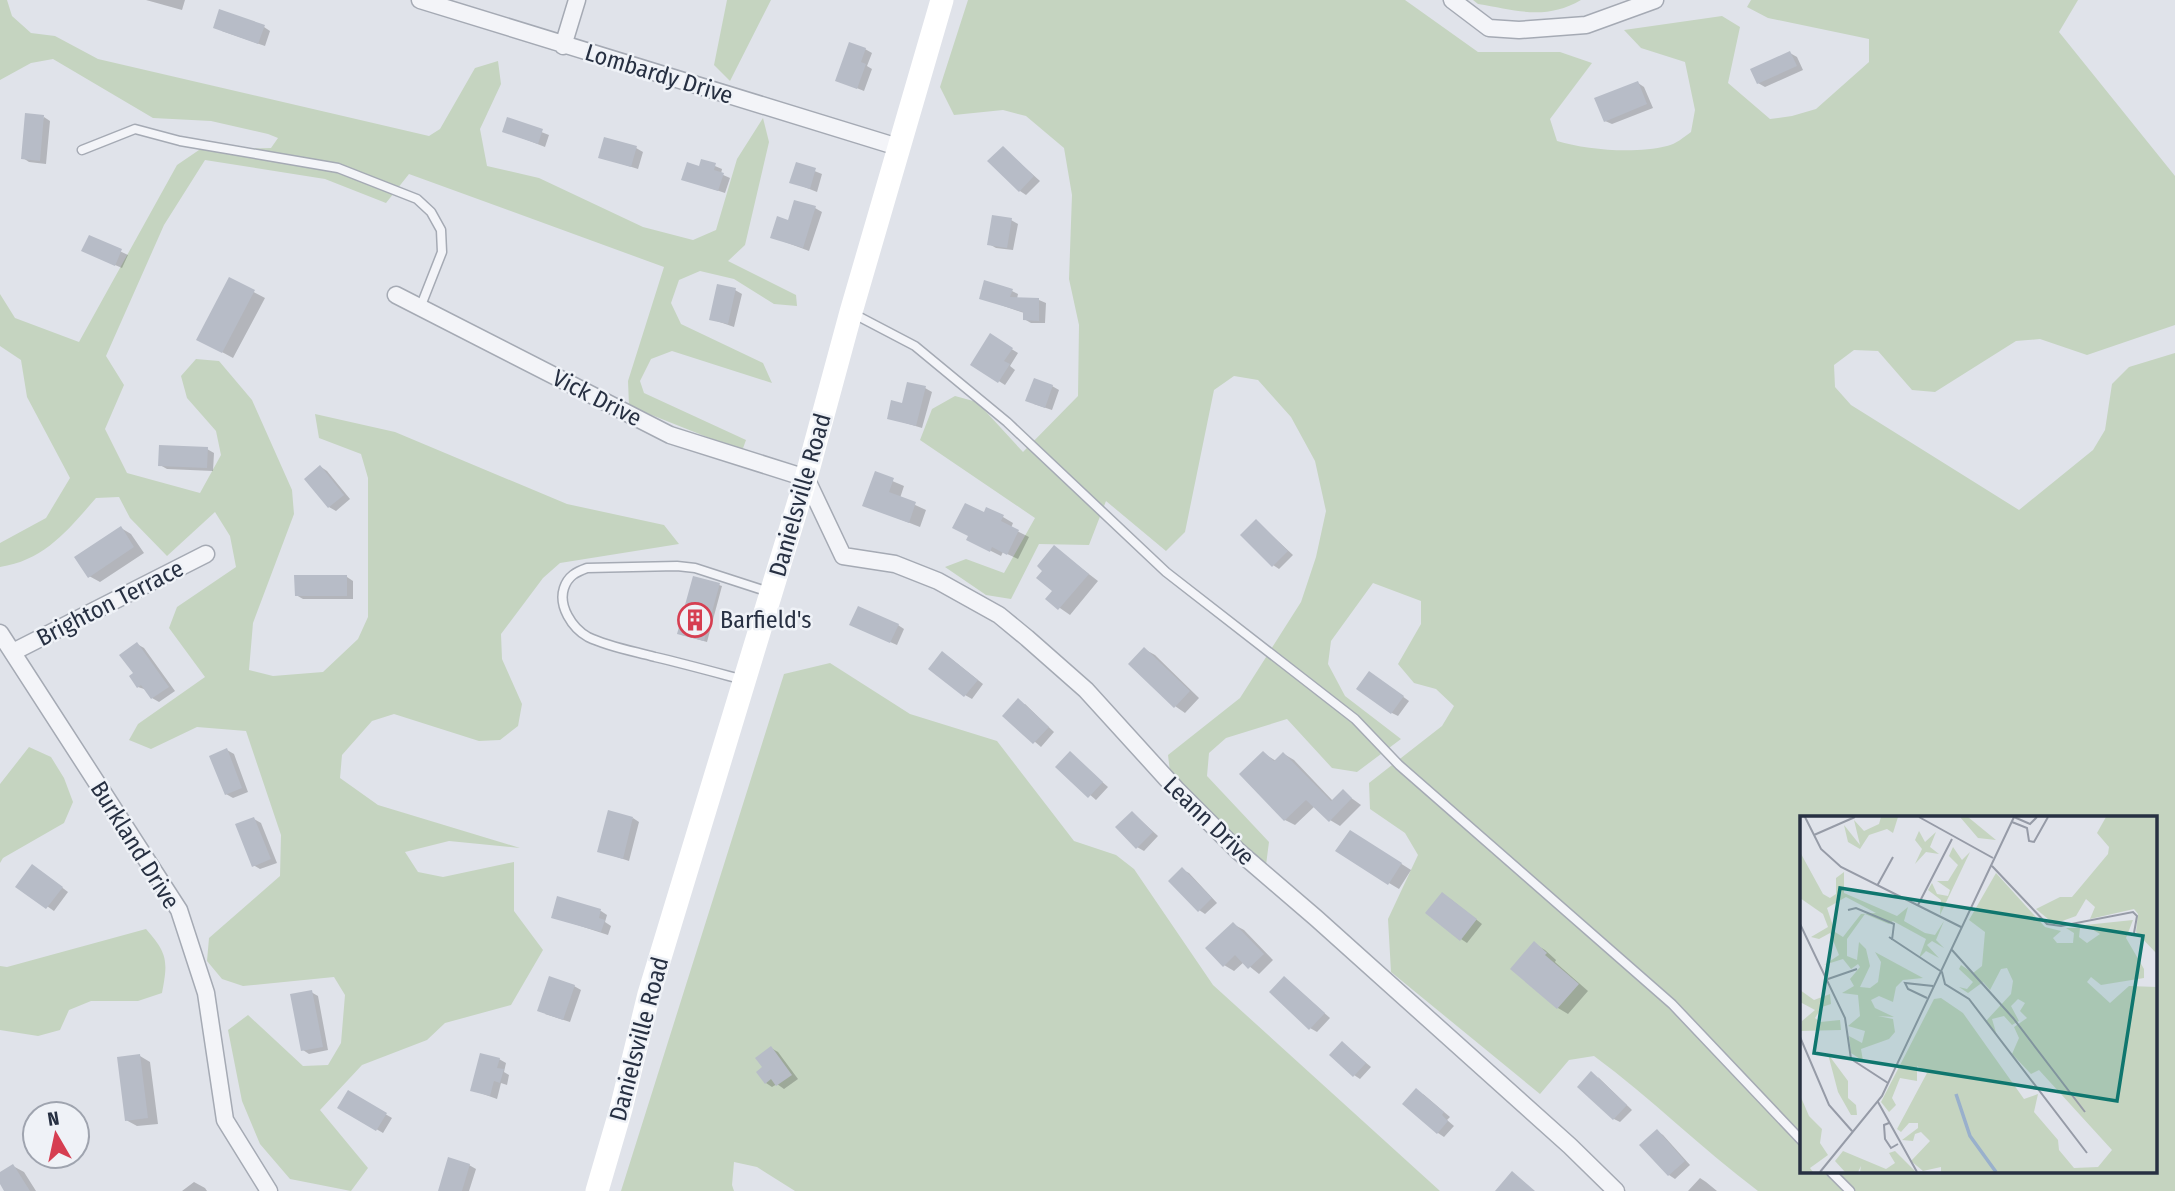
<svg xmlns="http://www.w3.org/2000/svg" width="2175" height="1191" font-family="'Fira Sans Condensed',sans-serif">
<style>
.green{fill:#c5d4c0;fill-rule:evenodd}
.shadow{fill:#0003}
.building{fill:#b7bcc7}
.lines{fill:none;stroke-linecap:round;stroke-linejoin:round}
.service-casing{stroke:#a5aab4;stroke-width:11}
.minor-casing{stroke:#a5aab4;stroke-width:19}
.service{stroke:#f3f4f8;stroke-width:8}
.minor{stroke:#f3f4f8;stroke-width:16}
.secondary{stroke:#fff;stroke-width:23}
.labels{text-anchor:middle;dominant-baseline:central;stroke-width:5;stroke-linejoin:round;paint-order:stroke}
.street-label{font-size:24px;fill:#273042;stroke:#eff2f7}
.poi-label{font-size:24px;fill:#273042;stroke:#eff2f7;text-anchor:start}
.inset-river{fill:none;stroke:#99b0cc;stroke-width:3.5}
.inset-road{fill:none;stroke:#969ba7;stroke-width:2}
.view{fill:#0f766e;fill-opacity:0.15;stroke:#0f766e;stroke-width:3.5}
.inset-edge{fill:none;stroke:#273042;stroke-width:3.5}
</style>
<rect width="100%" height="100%" fill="#e0e3ea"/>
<!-- green -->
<path class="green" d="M0 0H7L12 16 31 33 55 36 98 59 429 136 440 129 475 68 498 61 501 84 480 129 487 166 539 178 643 227 693 240 716 230 737 159 763 118 769 142 745 245 728 261 796 295 797 306 774 304 734 279 700 271 679 280 671 303 681 324 763 363 772 383 672 351 651 359 640 381 644 393 746 440 742 451 629 406 628 381 664 267 409 174 386 203 325 179 205 160 164 225 106 356 124 385 105 429 127 473 200 493 221 455 216 431 187 398 181 376 196 359 219 361 252 400 292 490 294 514 253 623 249 670 273 676 323 672 358 639 368 617V478L361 454 319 438 315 414 395 432 567 504 664 525 679 544 560 563 543 578 501 634 502 659 522 704 518 726 500 740 479 741 394 714 372 721 342 755 340 778 378 805 520 848 449 841 405 852 418 872 443 877 514 862V911L543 950 511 1005 445 1023 427 1040 362 1065 320 1110 368 1168 351 1191 290 1179 260 1144 242 1101 228 1030 248 1015 303 1066 328 1065 341 1043 345 995 334 977 243 986 222 979 207 961 209 938 280 876 281 835 246 731 197 727 151 749 129 740 138 724 205 677 169 628 177 607 236 567 230 536 215 512 167 556 130 518 119 497 96 498C68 530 45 560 0 567V543L46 518 70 478 27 397 21 360 0 346V294L15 318 79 342 177 165 199 150 271 148 278 138 268 134 211 121 153 118 53 59 31 63 0 80Z
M727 0H771L730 81 714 65Z
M968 0H1405L1478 52H1560L1592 63 1550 119 1557 141C1587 150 1635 154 1667 146 1676 144 1684 137 1691 132L1695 110 1685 62 1641 48 1624 30 1722 16 1740 27 1728 83 1770 119 1792 116 1816 109 1869 62V39L1768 18 1747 7 1751 0H2078L2059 32 2175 176V325L2087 355 2040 339 2016 341 1935 392 1912 390 1878 351 1854 350 1834 365 1835 387 1851 405 2019 510 2093 450 2105 430 2112 384 2129 367 2175 353V1191H1758C1701 1148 1651 1098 1594 1056L1569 1060 1540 1094 1391 972 1388 919 1418 855 1405 833 1370 809 1369 783 1442 726 1454 706 1436 689 1414 683 1398 664 1421 624V601L1373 583 1331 641 1328 664 1345 696 1401 739 1357 772 1332 768 1287 719 1226 738 1209 753 1207 776 1269 842 1266 865H1252L1170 772 1168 755 1240 698 1301 602 1316 557 1326 511 1315 461 1291 417 1258 380 1234 376 1214 390 1185 532 1166 551 1106 501 1089 545 1039 544 1011 599 986 595 945 567 966 559 1004 573 1035 518 920 440 932 409 955 396 977 402 1023 452 1078 396 1079 325 1069 279 1072 195 1064 148 1026 116 1003 110 954 115 940 87ZM1802 818H2156V1172H1802Z
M1473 0H1581C1545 21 1516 10 1478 4Z
M830 663 910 714 997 741 1074 841 1116 855 1134 869 1213 985 1440 1191H795L757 1167 734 1162 732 1185 734 1191H621L784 674Z
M29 747 51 757 64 778 73 802 64 823 3 858 0 863V784Z
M146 929C168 954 168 961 162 993L138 1001H91L69 1010 60 1030 38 1036 0 1030V966L7 967Z"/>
<!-- shadow -->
<path class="shadow" d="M146 0H185L182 10Z
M264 27 270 31 265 46 222 31Z
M865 49 872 53 867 66 872 69 864 91 837 80Z
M1790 53 1797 57 1803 70 1765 87 1758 83Z
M1638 83 1644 87 1653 108 1612 124 1605 121Z
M44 117 50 121 46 164 29 162 23 158Z
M508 119 549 135 545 147 504 131Z
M636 148 643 152 638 169 600 157Z
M1003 148 1040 181 1026 195 1020 191Z
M703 161 722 169 721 174 730 178 725 193 683 179 700 168Z
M797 164 822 174 817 192 792 182Z
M815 208 822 212 809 251 772 237Z
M1011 220 1018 224 1013 250 996 248 989 244Z
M90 237 128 255 122 268 90 254Z
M229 279 265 298 233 358 209 345Z
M735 290 742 294 734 327 711 319Z
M1012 291 1018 294 1017 299 1039 300 1046 303 1045 323H1031L1024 319V313L981 298Z
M997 340 1018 353 1010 366 1015 370 1005 385 972 364Z
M1052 386 1059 390 1052 410 1034 404Z
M925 388 932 392 922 428 889 418Z
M207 449 214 453 213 471 167 469 160 465Z
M321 467 327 471 350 499 336 511 329 507Z
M876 474 904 486 900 498 926 510 920 527 864 505Z
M984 514 1003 517 1013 523 1011 528 1029 537 1018 559 1003 552 1001 556 979 545 970 536Z
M1256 521 1293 555 1279 569 1273 565Z
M121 528 131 534 144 553 100 582 89 576Z
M1055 548 1098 581 1070 615 1047 599 1054 591Z
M347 577 353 581V599H303L296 595Z
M719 585 722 586 707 642 682 635Z
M898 625 904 629 897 645 858 628Z
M137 644 144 648 175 691 159 702 152 698 147 690 138 687 135 674Z
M1144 649 1155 655 1199 698 1185 713 1175 706Z
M949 657 983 684 972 699 965 695Z
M1376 677 1409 701 1398 716 1392 713Z
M1025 704 1054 732 1041 747 1004 715Z
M227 750 234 754 248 792 233 798 226 794Z
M1070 753 1108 787 1096 800 1058 767Z
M1263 753 1276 761 1284 754 1294 760 1333 801 1343 792 1361 805 1340 826 1330 820 1315 806 1295 825 1285 820Z
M1133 813 1158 836 1144 851 1137 847Z
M633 818 639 822 629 861 599 851Z
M254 819 261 823 277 863 260 869 253 865Z
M1361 838 1411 870 1399 889 1389 883Z
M39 870 68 892 54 911 18 886Z
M1183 870 1189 873 1217 903 1205 914 1199 910Z
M1449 898 1482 924 1467 943 1461 939Z
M601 911 607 915 605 922 611 926 608 935 553 917Z
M1233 924 1244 930 1273 960 1259 974 1244 962 1234 971 1224 965Z
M1535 944 1545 950 1556 960 1555 962 1588 991 1568 1014 1558 1008Z
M1285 978 1330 1018 1317 1032 1310 1028Z
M574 986 581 990 570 1022 545 1014Z
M311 992 318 996 328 1050 309 1054 303 1050Z
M1343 1043 1371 1067 1360 1079 1354 1075Z
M771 1048 778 1052 798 1079 784 1089 777 1084 772 1087 766 1083 765 1068Z
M140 1056 150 1062 158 1124 137 1126 126 1120Z
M499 1059 506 1063 504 1072 509 1075 507 1085 501 1083 497 1099 472 1090Z
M1598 1077 1632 1110 1620 1122 1614 1119Z
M348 1092 392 1118 383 1133 339 1107Z
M1423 1094 1450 1117 1447 1120 1454 1126 1444 1137 1438 1133Z
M1657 1131 1663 1135 1690 1165 1675 1179 1669 1175Z
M469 1165 476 1169 469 1191H440Z
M13 1166 24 1172 36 1191H6L0 1181V1174Z
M1700 1178 1706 1182 1717 1191H1688Z
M194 1182 205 1188 207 1191H182Z"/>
<!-- building -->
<path class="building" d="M219 9 265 25 258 44 213 28Z
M849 42 866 48 861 62 866 64 857 89 835 81Z
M1790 51 1797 66 1757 84 1750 69Z
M1638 81 1647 104 1604 122 1594 98Z
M25 113 44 115 40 161 21 159Z
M507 117 543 129 538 144 502 132Z
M604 137 637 146 631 167 598 158Z
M1003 146 1034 176 1019 192 987 161Z
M701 159 716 163 714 170 724 173 718 191 681 180 687 162 699 166Z
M796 162 816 168 810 189 789 183Z
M794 200 816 206 803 248 770 238 777 216 788 220Z
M992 215 1012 218 1007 248 987 245Z
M89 235 122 249 115 266 81 251Z
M229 277 255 290 222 353 196 340Z
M984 280 1013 289 1010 297 1039 298V321L1023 320V312L979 299Z
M717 284 736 288 728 324 709 320Z
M990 333 1013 348 1004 361 1010 364 998 383 970 365Z
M1034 378 1053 385 1045 408 1025 401Z
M907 382 926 386 916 426 887 419 891 400 902 403Z
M159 445 208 447 207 468 158 466Z
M320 465 344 495 328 508 304 479Z
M875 471 894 478 889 492 916 502 909 523 862 506Z
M965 503 984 512 986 507 1004 515 1001 521 1019 530 1007 555 992 547 990 552 966 540 968 536 952 528Z
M1256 519 1288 551 1272 567 1240 535Z
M121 526 134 547 88 578 74 557Z
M1054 545 1089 574 1058 610 1045 599 1052 591 1036 578 1042 571 1037 566Z
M294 575H347V596H295Z
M693 576 720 583 704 641 677 634Z
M858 606 899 624 890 643 849 625Z
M137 642 169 687 151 699 141 685 137 688 129 676 133 673 119 655Z
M1144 647 1190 691 1174 708 1128 664Z
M942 651 978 680 964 697 928 669Z
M1369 671 1404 696 1391 714 1356 689Z
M1018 698 1049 727 1033 744 1002 716Z
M227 748 242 788 225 795 209 756Z
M1070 751 1103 782 1088 798 1055 767Z
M1263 751 1274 761 1283 752 1331 801 1343 789 1352 798 1329 822 1306 800 1284 821 1239 774Z
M608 810 633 817 623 859 597 852Z
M1132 811 1153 832 1136 849 1115 827Z
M254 817 271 859 252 867 235 824Z
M1350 830 1402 863 1388 885 1335 851Z
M32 864 63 887 46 909 15 887Z
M1182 867 1212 898 1198 912 1168 881Z
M1442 892 1477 919 1460 941 1425 913Z
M557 896 601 909 599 918 605 920 601 932 551 918Z
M1233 922 1264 954 1248 969 1235 955 1223 967 1205 948Z
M1534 941 1547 953 1545 955 1579 984 1557 1009 1510 969Z
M549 976 575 985 563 1020 537 1011Z
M1284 976 1325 1013 1309 1030 1269 992Z
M312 990 323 1047 301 1051 290 994Z
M1342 1041 1366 1063 1353 1077 1329 1055Z
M771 1046 792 1075 776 1086 771 1079 765 1084 756 1072 762 1067 755 1058Z
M480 1053 500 1058 497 1068 504 1069 500 1083 494 1081 490 1096 470 1091Z
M140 1054 148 1118 125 1121 117 1057Z
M1591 1071 1627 1105 1613 1120 1577 1087Z
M1416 1088 1444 1112 1442 1115 1448 1121 1437 1134 1402 1104Z
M348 1090 387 1113 376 1131 337 1108Z
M1657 1129 1685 1161 1668 1176 1639 1145Z
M448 1157 470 1164 462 1191H438Z
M13 1164 30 1191H4L0 1184V1172Z
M1512 1171 1535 1191H1495Z"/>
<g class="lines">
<!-- service casing -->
<g class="service-casing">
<path id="service" d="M82 150 135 129 180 141 338 168 417 199 431 212 441 230 442 252 420 308
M852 313 915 346 1007 422 1166 572 1355 719 1399 765 1672 1004 1802 1141
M744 680C714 672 685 664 655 657 633 651 609 647 588 637 572 628 558 606 564 588 568 576 576 572 587 568L677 566 695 568 769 592
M1831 1172 1850 1191"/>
</g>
<!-- minor casing -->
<g class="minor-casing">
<path id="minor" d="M420 0 898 147
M1452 0 1489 28 1519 30 1586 25 1655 0
M563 46 577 0
M396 295 670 435 806 478 843 556 895 564 938 581 999 615 1027 638 1086 690 1176 789 1238 851 1316 918 1570 1146 1616 1191
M0 633 179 910 206 993 225 1120 269 1191
M13 652 206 554"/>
</g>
<!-- service -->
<use href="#service" class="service"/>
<!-- minor -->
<use href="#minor" class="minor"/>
<!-- secondary -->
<path class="secondary" d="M597 1191 621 1109 649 994 806 478 851 312 942 0"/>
</g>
<!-- icons -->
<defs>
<g id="building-ring" transform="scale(1.75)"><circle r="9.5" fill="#eff2f7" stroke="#d63e51" stroke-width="1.5"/><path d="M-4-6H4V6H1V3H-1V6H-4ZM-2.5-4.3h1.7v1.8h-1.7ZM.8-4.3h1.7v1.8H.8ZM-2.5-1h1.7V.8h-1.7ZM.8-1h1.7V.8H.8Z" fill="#d63e51"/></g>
</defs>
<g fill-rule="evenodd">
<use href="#building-ring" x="695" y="620"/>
</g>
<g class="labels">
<!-- street labels -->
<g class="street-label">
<text transform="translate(659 74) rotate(17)">Lombardy Drive</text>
<text transform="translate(597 398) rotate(27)">Vick Drive</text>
<text transform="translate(800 495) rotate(-74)">Danielsville Road</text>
<text transform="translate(110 603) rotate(-27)">Brighton Terrace</text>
<text transform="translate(1209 821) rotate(44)">Leann Drive</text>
<text transform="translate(135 845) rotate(58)">Burkland Drive</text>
<text transform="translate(639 1039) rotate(-75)">Danielsville Road</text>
</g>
<!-- poi labels -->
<g class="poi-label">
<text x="720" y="620">Barfield's</text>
</g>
</g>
<!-- overview -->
<g transform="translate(1800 816)">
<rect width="357" height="357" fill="#e0e3ea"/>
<path d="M81 1H98L93 17 87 13 69 19 60 33 48 26 44 9 60 29 54 4 64 15 79 8ZM160 1H168L196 24 178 22ZM306 1H357V138L336 116 338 98 334 93 290 103 295 91 286 83 276 100 254 108 236 93 260 81H272L308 38 309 31 297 17ZM119 15 125 26 136 16 130 31 139 38 126 36 115 48 122 33 115 24ZM153 31 162 44 170 36 140 99 141 84 128 74 132 67 137 78 148 80 150 74 137 65H148L158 49 149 40ZM0 36 23 78 30 82 36 78V62L44 56V77L97 100 108 91 104 105 125 117 135 119 144 105 136 124 144 132 132 125 127 129 139 142 126 135 119 142 126 123 93 105 89 108 65 98 47 123V140L57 144 59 126 66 133 70 150 60 171 70 172 78 166 81 146 75 136 123 162 103 164 96 171 93 186 79 180 71 184 75 192 94 201 78 200 93 203 95 216 89 223 61 233 63 245 51 237 49 220 62 227 65 215 48 210 60 200 58 179 42 177 54 170 50 163 60 151 58 148 51 153 43 143 24 149 39 139 30 117 19 123 11 121 28 111 23 98 0 82ZM46 81 76 97 61 98 43 121 35 116 27 92ZM196 57 245 111 261 115 253 122 257 127H273L274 117 266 112H280L279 121 287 127 300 118 285 109 333 104 326 122 344 153V162L301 169 291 161 287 166 310 187 329 170 357 171V356H141V351L123 355 111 345 130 325 121 316 115 318 113 325 102 324 118 312V307H109L101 316 97 313 127 257 117 250V265L100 262 92 282 96 289 89 296 81 286 134 183 141 182 163 197 224 283 238 278 234 296 258 324 259 334 274 352 298 351 312 334 239 254 231 258 212 238 219 222 214 211 227 202 220 195 225 187 218 183 211 190 219 205 212 209 204 200 192 203 197 220 186 205 211 178 213 165 207 152 201 153 190 174 183 166 168 177 159 171 167 173 173 166 159 153 161 149 173 157 182 150 185 116 169 104ZM0 174 14 184 30 178 31 188 22 191 15 202 20 206 40 204 41 214 1 215 2 205 15 194 0 186ZM28 238 48 265V282L56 289 57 299H51L38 276ZM0 279 9 300 22 313 20 327 28 339 10 352 13 356H0ZM43 335 86 353 95 347 89 337 95 335 116 356H60L61 350 58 356H45L35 345Z" fill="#c5d4c0" fill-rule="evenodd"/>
<path class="inset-river" d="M156 278 170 320 196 356"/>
<path class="inset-road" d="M5 1 21 33 41 51 161 111M119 1 193 42M214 1 230 8 237 1M212 6 227 12 229 25 234 26 248 1M14 19 55 1M192 50 247 108 261 110 333 96 337 100 334 117M77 70 93 41M118 89 152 23M48 94 56 92 94 108 92 124M0 108 45 202 51 243 88 267M89 121 142 156 145 168 169 183 287 337M152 134 213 202 285 296M28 163 57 153M127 182 108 173 105 167 133 170M0 221 29 289 52 315M78 286 117 356M89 307 84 309 85 323 91 332 98 328M20 356 82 280 214 1"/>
<path class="view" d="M40 72 343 120 317 285 14 237Z"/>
<rect width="357" height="357" class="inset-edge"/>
</g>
<!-- north arrow -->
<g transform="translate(56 1135) rotate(351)"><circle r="33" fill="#eff2f7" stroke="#9fa4af" stroke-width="2"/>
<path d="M0-5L12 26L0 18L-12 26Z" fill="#d63e51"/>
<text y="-10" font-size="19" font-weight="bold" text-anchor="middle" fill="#273042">N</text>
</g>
</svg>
